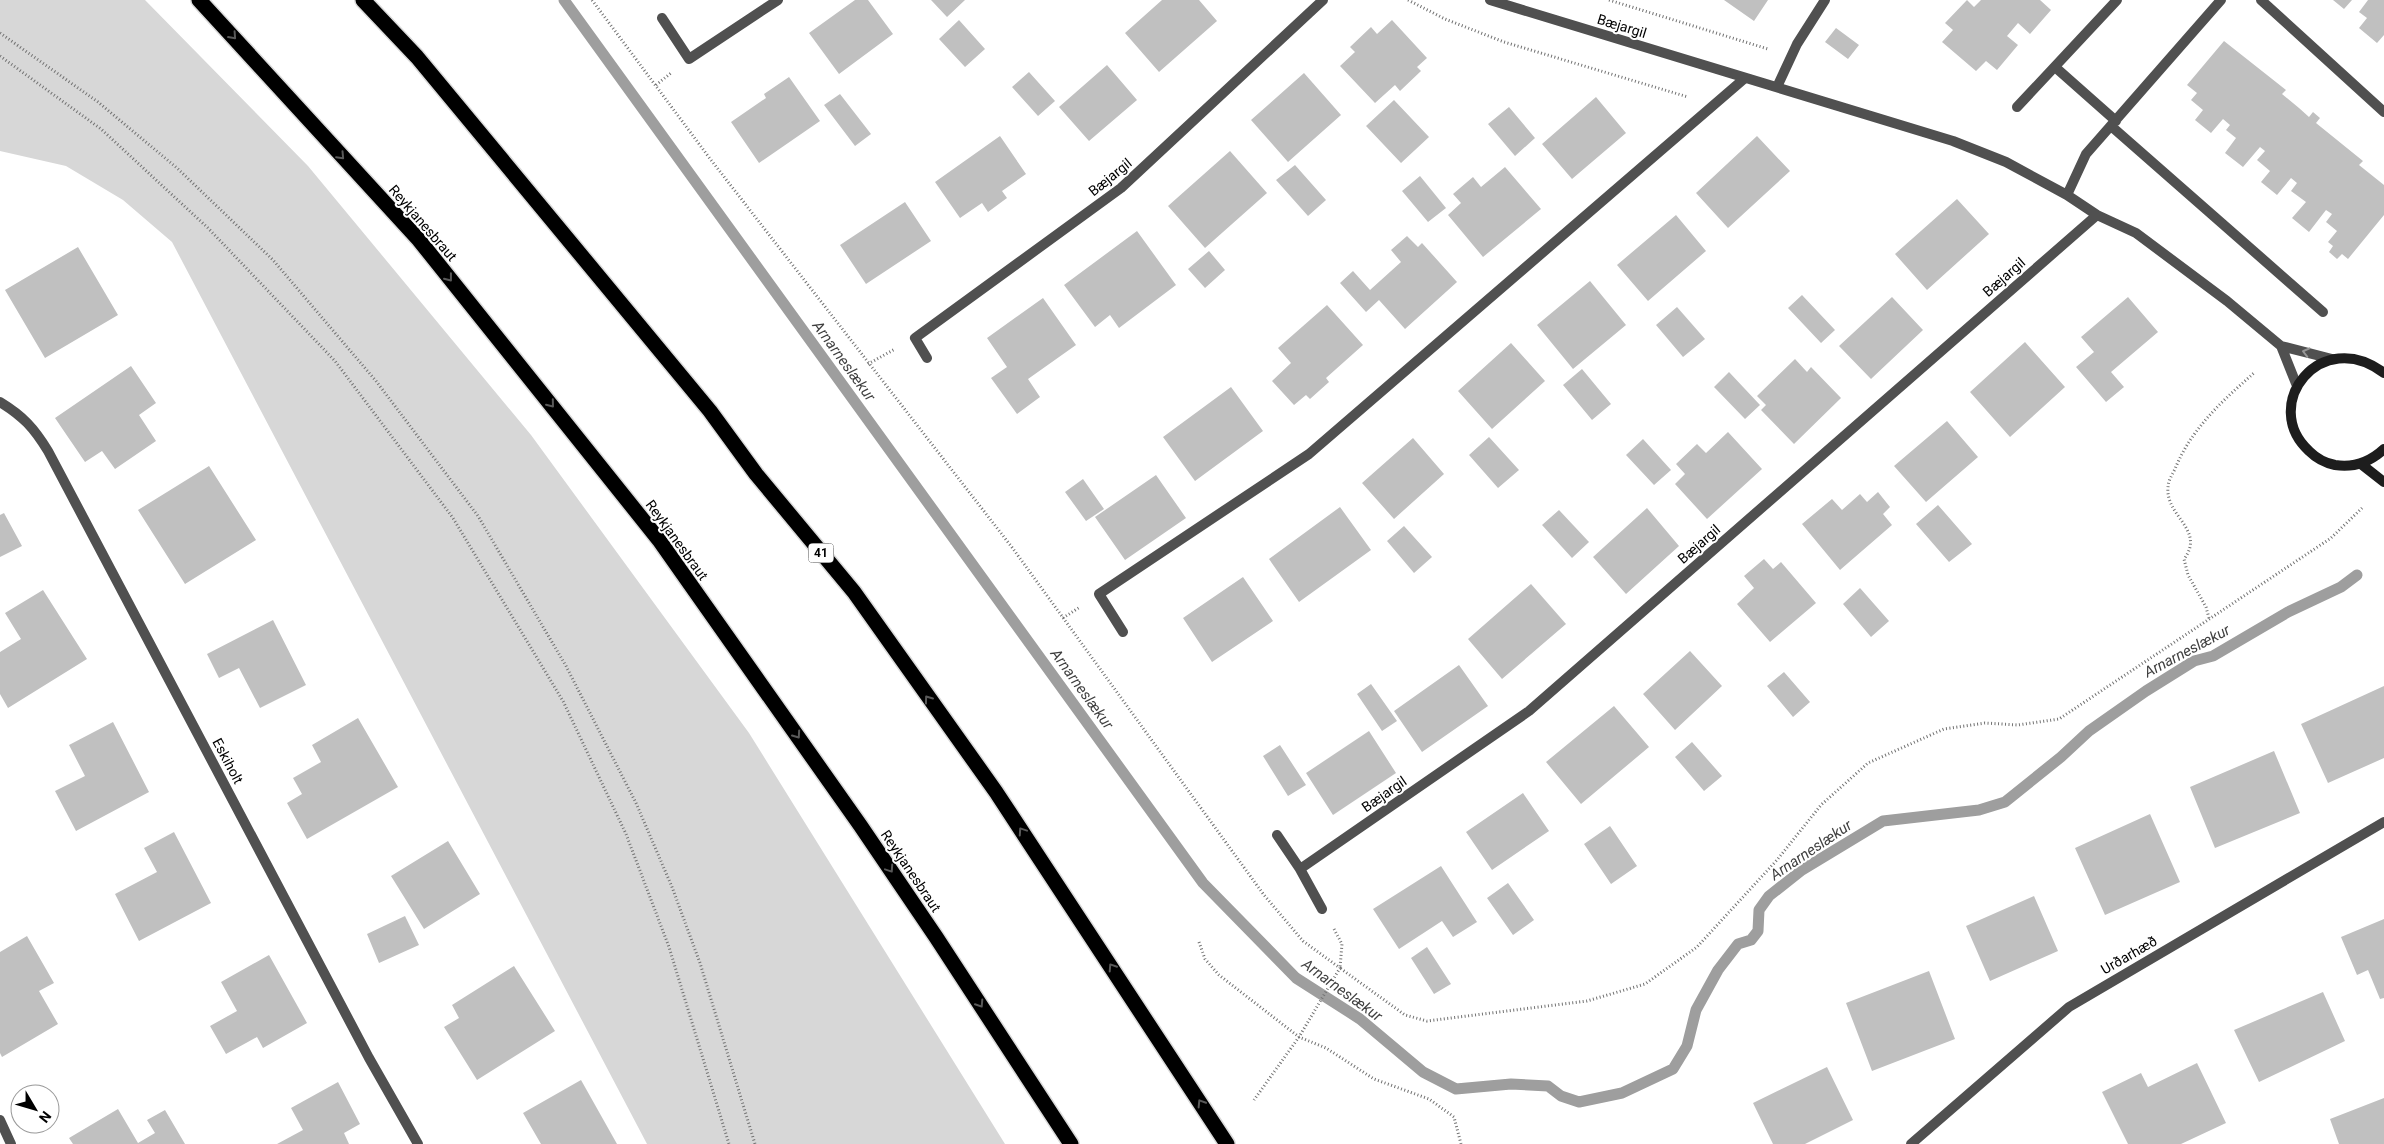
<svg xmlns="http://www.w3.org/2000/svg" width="2384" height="1144" font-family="Roboto,sans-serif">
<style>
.green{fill:#d7d7d7}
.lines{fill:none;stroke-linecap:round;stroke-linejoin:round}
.stream{stroke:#9e9e9e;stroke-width:11}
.building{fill:#c0c0c0}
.highway-casing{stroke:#dbdbdb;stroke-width:18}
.path{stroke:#727272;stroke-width:3;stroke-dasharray:1 2.5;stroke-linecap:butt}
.street{stroke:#505050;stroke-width:10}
.secondary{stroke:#1d1d1d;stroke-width:10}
.highway{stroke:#000;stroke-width:15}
.oneway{stroke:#595959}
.oneway2{stroke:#969696}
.labels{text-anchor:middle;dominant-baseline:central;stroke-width:4;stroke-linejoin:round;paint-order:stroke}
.shield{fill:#fff;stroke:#4c4c4c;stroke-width:1}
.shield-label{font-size:12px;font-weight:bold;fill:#000}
.street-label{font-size:14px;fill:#000;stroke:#fff}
.water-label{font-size:15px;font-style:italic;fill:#3f3f3f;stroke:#fff}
</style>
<rect width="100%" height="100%" fill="#fff"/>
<!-- green -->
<path class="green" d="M0 0H145L308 166 531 435 749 733 1005 1144H647L172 242 123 200 66 166 0 151Z"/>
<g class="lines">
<!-- stream -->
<path class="stream" d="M564 0 1203 883 1296 978 1360 1019 1423 1072 1456 1089 1511 1084 1548 1086 1561 1096 1579 1102 1622 1093 1673 1069 1687 1046 1696 1010 1718 970 1738 944 1751 940 1758 931 1759 910 1769 896 1802 870 1883 821 1979 810 2005 802 2061 757 2089 731 2146 691 2194 661 2213 656 2288 612 2341 587 2357 575"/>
</g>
<!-- building -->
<path class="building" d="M855 0H868L893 34 839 74 809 33Z
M931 0H965L947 17Z
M1162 0H1199L1217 21 1159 72 1125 33Z
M1724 0H1768L1754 21Z
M1967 0 1974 7 1981 0H2040L2051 10 2030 34 2018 23 2007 36 2018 45 1997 70 1986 61 1976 71 1942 42 1953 30 1945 23Z
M2333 0H2352L2344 9Z
M2368 0H2384V35L2377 43 2359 28 2367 18 2359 12Z
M959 20 985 49 965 67 939 39Z
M1392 20 1427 58 1417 67 1421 71 1400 91 1395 85 1375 103 1340 66 1355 52 1350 47 1371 27 1377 34Z
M1836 28 1859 45 1848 59 1825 42Z
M2224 41 2286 90 2282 94 2299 108 2309 117 2313 112 2320 118 2316 123 2363 161 2359 165 2384 185V215L2348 259 2342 254 2337 259 2329 252 2333 246 2328 242 2337 231 2326 222 2332 214 2326 210 2309 232 2292 218 2306 202 2291 191 2297 183 2291 178 2277 195 2261 182 2270 171 2257 160 2265 151 2260 147 2243 167 2225 153 2236 138 2226 130 2230 125 2223 119 2211 133 2195 120 2203 110 2191 100 2197 93 2187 85Z
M1107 65 1137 100 1089 141 1059 107Z
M1029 72 1055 101 1038 116 1012 87Z
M1304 73 1341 115 1288 162 1251 120Z
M789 77 820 121 759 163 731 122 766 98 764 94Z
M840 94 871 134 855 146 824 105Z
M1596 97 1626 133 1572 179 1542 144Z
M1394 100 1429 137 1401 163 1366 126Z
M1509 107 1535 138 1515 156 1488 124Z
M1000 136 1026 174 1002 191 1007 198 988 212 982 203 960 218 935 182Z
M1757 136 1790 171 1728 228 1696 193Z
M1230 151 1267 193 1205 248 1168 206Z
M1295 165 1326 200 1308 216 1276 180Z
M1505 167 1541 209 1483 257 1448 215 1461 203 1453 194 1473 177 1481 187Z
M1420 176 1446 208 1428 222 1402 191Z
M1957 199 1989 234 1927 290 1895 254Z
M905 202 931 241 866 284 840 245Z
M1676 215 1706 251 1648 301 1617 265Z
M1137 231 1176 285 1119 328 1110 315 1095 327 1064 285Z
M1407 236 1418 247 1422 243 1457 282 1405 329 1379 300 1366 312 1340 283 1353 271 1370 290 1401 262 1391 250Z
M78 247 118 315 45 358 5 290Z
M1209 251 1225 270 1205 288 1188 269Z
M1590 281 1626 325 1573 369 1537 325Z
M1802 295 1835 330 1821 343 1788 308Z
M1892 297 1923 330 1871 379 1839 346Z
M2128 297 2158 332 2111 372 2124 387 2106 402 2076 367 2094 352 2081 337Z
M1043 298 1076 345 1028 379 1040 397 1017 414 991 378 1007 367 987 338Z
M1327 305 1363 345 1326 378 1329 382 1310 399 1306 395 1294 405 1272 381 1291 363 1278 348Z
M1677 307 1705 339 1683 357 1656 325Z
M2025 342 2065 387 2010 437 1970 392Z
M1511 343 1545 381 1492 429 1458 391Z
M1795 359 1807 372 1811 367 1841 398 1794 444 1761 410 1766 405 1757 396Z
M131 366 156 403 139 415 156 441 115 469 102 451 85 462 55 418Z
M1582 369 1611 404 1592 420 1563 385Z
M1729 372 1760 405 1745 419 1714 387Z
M1231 387 1263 431 1195 481 1163 437Z
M1947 421 1978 457 1926 502 1894 466Z
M1728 432 1762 469 1707 519 1675 484 1685 474 1676 464 1697 444 1706 453Z
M1489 437 1519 470 1498 488 1469 455Z
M1413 438 1444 474 1394 519 1362 483Z
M1643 439 1671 470 1654 485 1626 455Z
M209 466 256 540 185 584 138 510Z
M1156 475 1186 518 1125 560 1095 517Z
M1083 479 1104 509 1086 521 1065 492Z
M1878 492 1890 507 1883 514 1892 525 1840 570 1802 524 1832 499 1842 510 1860 494 1867 502Z
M1938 505 1972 544 1949 562 1916 524Z
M1340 507 1371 550 1299 602 1269 559Z
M1647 508 1679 546 1626 594 1593 557Z
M1559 510 1589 542 1572 558 1542 525Z
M4 513 22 546 0 557V515Z
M1404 526 1432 557 1414 573 1387 541Z
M1764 559 1773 569 1781 562 1816 603 1770 642 1737 604 1754 588 1744 576Z
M1243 577 1273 621 1212 662 1183 618Z
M1531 584 1566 624 1502 679 1468 639Z
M1860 588 1889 621 1871 637 1843 604Z
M43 590 87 659 8 708 0 694V652L21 639 5 613Z
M273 620 306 685 260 708 239 668 219 678 207 654Z
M1690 651 1722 686 1675 730 1643 694Z
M1459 665 1488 706 1422 752 1394 711Z
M1784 672 1810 702 1793 717 1767 686Z
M1371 684 1397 721 1382 731 1357 694Z
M2384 686V758L2328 783 2301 724Z
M1614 706 1649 747 1581 804 1546 762Z
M358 718 398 787 307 839 287 803 302 794 293 778 321 762 312 745Z
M113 722 149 792 76 831 55 791 85 776 69 745Z
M1369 731 1396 773 1333 815 1306 773Z
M1692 742 1722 776 1704 791 1675 757Z
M1280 745 1306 785 1288 796 1263 756Z
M2274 751 2300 813 2215 848 2190 787Z
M1523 793 1549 831 1492 870 1466 832Z
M2150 814 2180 882 2105 915 2075 848Z
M1610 826 1637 866 1611 884 1584 844Z
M174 832 211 903 139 941 115 894 157 872 144 848Z
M448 841 480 894 424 929 391 876Z
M1441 866 1477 922 1453 937 1442 921 1399 949 1373 909Z
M1508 883 1534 920 1513 935 1487 898Z
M2034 896 2058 951 1990 981 1966 926Z
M405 916 419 945 379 963 367 934Z
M2384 919V998L2380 999 2368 970 2357 975 2341 937Z
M27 936 54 983 39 991 58 1024 2 1057 0 1053V952Z
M1427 947 1451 984 1434 994 1411 958Z
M269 955 307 1023 263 1048 257 1037 226 1054 210 1026 237 1011 221 982Z
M514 966 555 1031 477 1080 444 1027 459 1018 452 1005Z
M1929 971 1955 1039 1872 1071 1846 1003Z
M2323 992 2345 1041 2259 1082 2234 1030Z
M2197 1063 2226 1123 2181 1144H2128L2102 1092 2141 1073 2148 1087Z
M1827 1067 1853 1120 1805 1144H1773L1753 1103Z
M581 1080 617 1144H541L523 1113Z
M338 1082 360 1124 344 1133 349 1144H277L303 1130 291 1108Z
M2384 1098V1144H2339L2330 1119Z
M118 1109 138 1143 155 1133 147 1120 165 1110 185 1144H73L69 1138Z"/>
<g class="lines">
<!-- highway casing -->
<g class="highway-casing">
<path id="highway" d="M199 0 419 240 659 540 860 825 936 937 1071 1144
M363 0 417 57 710 411 756 474 854 592 996 792 1227 1144"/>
</g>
<!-- path -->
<path class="path" d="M592 0 711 160 1011 546 1264 895 1303 941 1340 968 1299 1037 1254 1100
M1408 0 1445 19 1504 42 1688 97
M1609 0 1768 49
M0 33 98 102 177 168 273 260 376 381 478 516 566 666 636 803 672 887 700 963 755 1144
M0 56 101 129 208 228 335 361 453 518 563 701 626 834 669 947 729 1144
M656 85 671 73
M868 364 895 349
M1063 618 1080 607
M2209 618 2206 607 2188 575 2184 559C2206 530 2165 516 2168 487 2168 481 2172 475 2175 469 2191 429 2222 401 2254 373
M1334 929 1342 944 1340 968 1405 1015 1427 1021 1587 1001 1645 984 1697 947 1777 860 1821 805 1868 763 1944 729 1985 723 2018 725 2059 719 2331 538 2362 508
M1199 942 1205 959 1219 975 1299 1037 1326 1048 1374 1079 1429 1099 1454 1117 1461 1144"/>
<!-- street -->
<path class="street" d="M1490 0 1953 141 2006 162 2067 195 2097 215 2136 233 2227 301 2281 346 2332 359
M2261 0 2384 112
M662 18 689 59 778 0
M2055 67 2116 121
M1777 87 1797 44 1825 0
M2017 107 2117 0
M2111 126 2323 312
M2067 195 2086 154 2221 0
M2281 346 2297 386
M927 358 915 338 1121 188 1323 0
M0 402C23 416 34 428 48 451L369 1058 418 1144
M1123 632 1099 594 1309 454 1745 78
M1277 835 1300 869
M1322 909 1300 869 1529 711 2097 215
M0 1120 11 1144
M1911 1144 2069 1007 2384 822"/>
<!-- secondary -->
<path class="secondary" d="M2384 373C2321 325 2259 405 2309 451 2316 458 2325 463 2335 465 2354 468 2370 462 2384 449
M2361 464 2384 482"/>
<!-- highway -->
<use href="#highway" class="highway"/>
</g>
<!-- one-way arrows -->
<defs><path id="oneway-chevron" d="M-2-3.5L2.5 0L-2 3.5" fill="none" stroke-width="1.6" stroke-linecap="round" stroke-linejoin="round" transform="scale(1.25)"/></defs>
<g class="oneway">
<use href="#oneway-chevron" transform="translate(233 36) rotate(48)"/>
<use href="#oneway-chevron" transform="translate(341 156) rotate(47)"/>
<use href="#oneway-chevron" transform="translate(449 278) rotate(52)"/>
<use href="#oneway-chevron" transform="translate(551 404) rotate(51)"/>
<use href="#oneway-chevron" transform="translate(928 699) rotate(-126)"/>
<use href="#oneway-chevron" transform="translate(797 735) rotate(55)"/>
<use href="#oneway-chevron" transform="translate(1022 831) rotate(-124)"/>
<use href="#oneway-chevron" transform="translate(890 869) rotate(56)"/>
<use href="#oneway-chevron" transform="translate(1112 967) rotate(-123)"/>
<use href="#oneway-chevron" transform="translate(980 1004) rotate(57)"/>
<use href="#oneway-chevron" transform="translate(1201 1103) rotate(-122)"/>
</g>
<use class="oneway2" href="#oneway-chevron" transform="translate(2306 352) rotate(-166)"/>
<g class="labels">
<!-- shield labels -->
<rect class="shield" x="808.5" y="543.5" width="25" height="19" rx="4"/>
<g class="shield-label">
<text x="821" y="553">41</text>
</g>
<!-- street labels -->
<g class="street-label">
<text transform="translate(1622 26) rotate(17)">Bæjargil</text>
<text transform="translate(1110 177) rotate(-39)">Bæjargil</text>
<text transform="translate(423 223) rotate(49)">Reykjanesbraut</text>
<text transform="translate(2004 277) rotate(-41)">Bæjargil</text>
<text transform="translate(677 540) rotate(54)">Reykjanesbraut</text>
<text transform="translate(1699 544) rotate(-41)">Bæjargil</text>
<text transform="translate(228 761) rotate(62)">Eskiholt</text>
<text transform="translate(1384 794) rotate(-35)">Bæjargil</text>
<text transform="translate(911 871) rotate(56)">Reykjanesbraut</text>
<text transform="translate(2129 955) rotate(-30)">Urðarhæð</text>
</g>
<!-- water labels -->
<g class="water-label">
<text transform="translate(844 361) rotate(54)">Arnarneslækur</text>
<text transform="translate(2187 651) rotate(-28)">Arnarneslækur</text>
<text transform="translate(1082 689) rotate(54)">Arnarneslækur</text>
<text transform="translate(1811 850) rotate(-34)">Arnarneslækur</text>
<text transform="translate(1342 990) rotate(36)">Arnarneslækur</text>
</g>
</g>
<!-- north arrow -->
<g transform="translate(35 1109) rotate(128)"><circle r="24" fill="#ffffff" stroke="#999999"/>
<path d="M0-4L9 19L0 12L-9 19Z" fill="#000000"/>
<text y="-8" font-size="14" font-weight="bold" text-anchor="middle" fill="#000000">N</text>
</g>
</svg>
